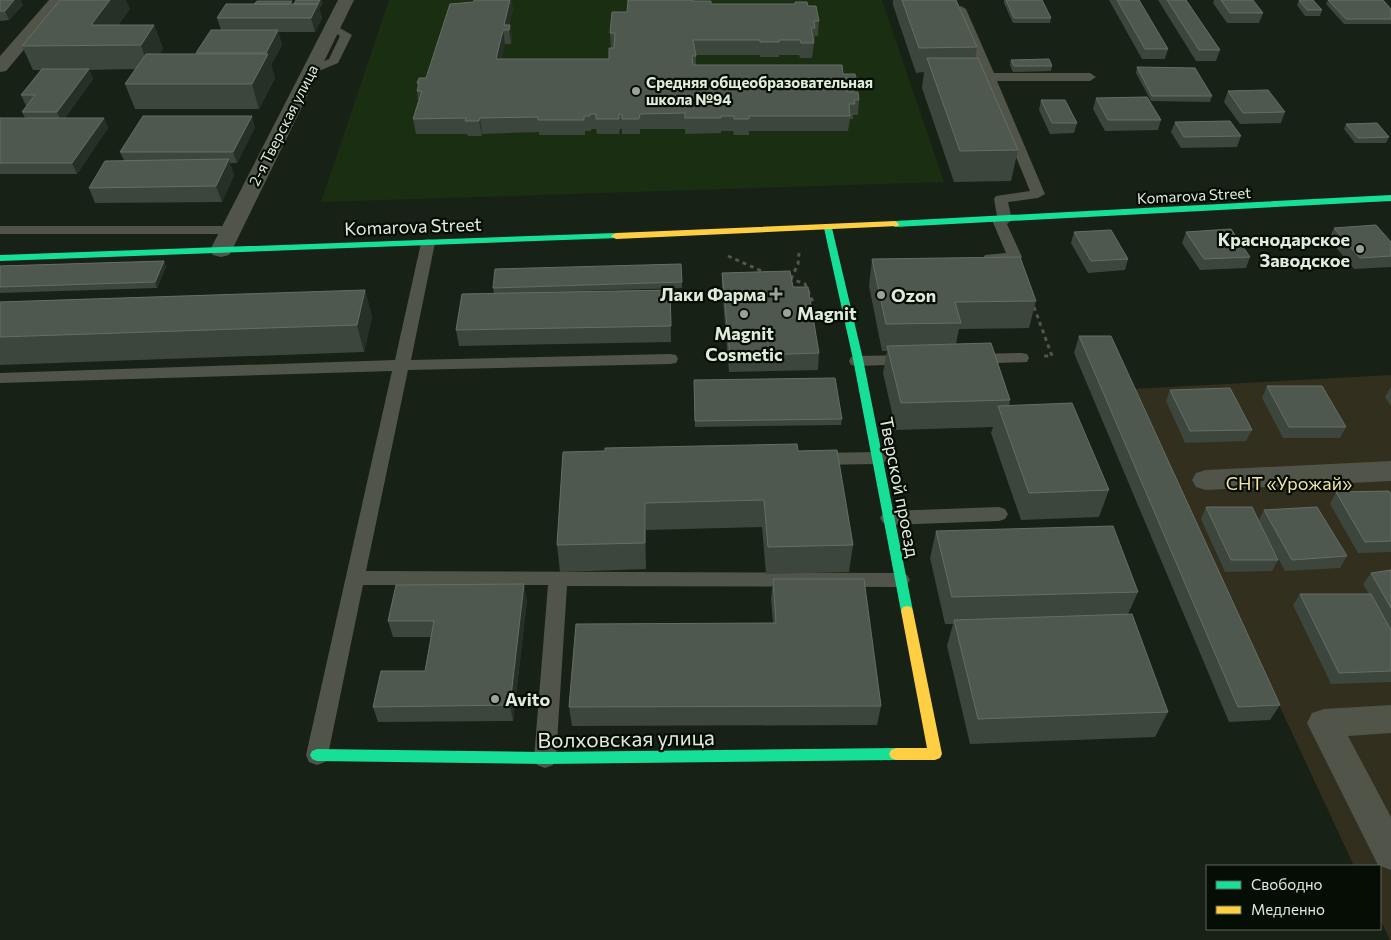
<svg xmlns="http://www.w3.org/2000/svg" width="1391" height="940" font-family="Commissioner,sans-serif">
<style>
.built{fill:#1a2e12}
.green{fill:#332f1e}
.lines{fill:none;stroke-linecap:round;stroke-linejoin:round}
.path{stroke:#51554b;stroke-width:3;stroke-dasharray:4 4;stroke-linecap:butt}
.lane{fill:#515448;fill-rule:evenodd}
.street{fill:#515448;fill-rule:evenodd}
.fast{fill:#16e098;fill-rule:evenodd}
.slow{fill:#ffcf43;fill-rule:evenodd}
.wall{fill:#3c463d}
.shaded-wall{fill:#263026}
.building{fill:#4e584e;stroke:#646f64}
.poi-dot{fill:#99a496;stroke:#060d04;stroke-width:2}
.labels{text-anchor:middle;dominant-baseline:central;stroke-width:4.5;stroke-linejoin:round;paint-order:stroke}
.far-poi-label{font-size:15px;font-weight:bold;fill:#dfebdb;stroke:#060d04;text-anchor:start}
.far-street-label{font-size:15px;fill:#dfebdb;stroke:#060d04}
.street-label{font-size:18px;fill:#dfebdb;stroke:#060d04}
.poi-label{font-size:18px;font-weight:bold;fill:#dfebdb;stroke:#060d04;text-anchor:start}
.park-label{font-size:18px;fill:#f4e1a7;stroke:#060d04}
.near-street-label{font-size:21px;fill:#dfebdb;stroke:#060d04}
</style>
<rect width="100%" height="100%" fill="#182115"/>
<!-- built -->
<path class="built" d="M389 0H882L944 182 321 202Z"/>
<!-- green -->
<path class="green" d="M1391 375V940H1390L1380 919V866H1354L1132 389Z"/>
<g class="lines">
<!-- path -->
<path class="path" d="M728 256 766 273
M789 278 805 284 814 304
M791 279 798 264 799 253
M1034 307 1052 356H1044"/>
<!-- lane -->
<path class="lane" d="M961 6 966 9 994 73H1090L1096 77 1090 81H997L1045 194 1038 198 1008 202 1012 220 1007 224 1022 257 1020 260C1010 263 995 264 985 261L983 258 985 255 1006 253 992 220 997 216 994 199 996 196 1030 191 985 81 974 79 972 77 974 75 982 73 956 9Z
M333 24 352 35 338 63 314 73H306L304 71 306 69 329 59 340 36 327 27Z
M0 226H230L237 230 230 234H0Z
M428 239 433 240 435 243 411 360 670 354 676 355 678 359 676 363 670 364 408 370 366 571 900 573 907 575 910 580 907 585 900 587 567 586 556 758 553 765 545 768 537 765 534 758 548 585H363L328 755 325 762 317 765 309 762 306 755 392 371 0 383V373L395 360 421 243 423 240Z
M1021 353 1027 354 1029 358 1027 362 972 364 966 363 964 359 966 355 972 354Z
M909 355 915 356 917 360 915 364 857 366 851 365 849 361 851 357 857 356Z
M879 452 885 454 888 458 885 462 879 464 814 465 808 463 805 459 808 455 814 453Z
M999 507 1005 509 1008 514 1005 519 999 521 889 525 883 523 880 518 883 513 889 511Z"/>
<!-- street -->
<path class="street" d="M49 0H66L6 71 0 72V56Z
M338 0H354L232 250 229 255 221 257 213 255 210 250Z
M1391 461V481L1206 490 1196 487 1192 480 1196 473 1206 470Z
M1391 705V733L1348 736 1391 817V870L1378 865 1307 723 1312 713 1324 709Z"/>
<!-- fast -->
<path class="fast" d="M1391 195V201L895 227 891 224 895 221Z
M828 225 832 228 863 359 913 611 911 615 907 616 903 615 901 611 853 359 824 228Z
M616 233 619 234V238L0 261V255Z
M896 748 901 750 903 754 901 758 896 760 545 764 317 761 312 759 310 755 312 751 317 749 545 752Z"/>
<!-- slow -->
<path class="slow" d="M895 221 899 224 898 226 616 239 611 236 616 233Z
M907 606 911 607 913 611 942 754 940 758 935 760H896L891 758 889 754 891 750 896 748H927L901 611 903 607Z"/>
</g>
<!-- wall -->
<path class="wall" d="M0 0 23 5 9 20 0 21Z
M474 0H511L513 10 509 25H510L512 39 511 44H505L501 59H609L614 48H611L610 33 627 12 692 0H695V1L711 4H795V2L808 6 819 21 818 36H815L814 43 812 58H800L799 55H779V57H760V55H696V65L843 74 856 78 855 92 859 100 858 115H853V119H850L848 131H749V135H734L733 131H721V133L685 134V129H640V134H622V129H620L619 134H597L596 129H591V131H585V135H539V132L482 134V136H468L467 134H416L413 119 418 101 417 91 418 87 417 83 426 78Z
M893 0H956L977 47 975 58 1018 150 1011 181 954 182 922 88 924 72 916 73 893 5Z
M1004 0H1042L1051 18 1050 23H1013L1004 3Z
M1109 0H1139L1168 49 1165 59H1142Z
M1158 0H1186L1220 50 1216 61H1196Z
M1214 0H1253L1263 13 1259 23H1227L1213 3Z
M1299 0 1322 10 1320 16H1305L1297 5Z
M1328 0H1383L1391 9V24H1344L1326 4Z
M292 1V4L323 3 319 9 322 18 315 32H278L282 45 271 65 275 78 259 109H135L125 84 135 69 89 70 93 79 65 118H104L108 128 77 174H0V118H25L22 112 27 106H26L21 95 41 70H33L22 46 130 9 118 25H154L163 49 159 54H197L196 53 221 30 217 18 254 4Z
M1011 60 1052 66 1051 71 1013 72 1010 65Z
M1137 67 1212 96 1210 102 1151 101 1136 73Z
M1228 91 1285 112 1281 123 1240 124 1224 102Z
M1096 98 1161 120 1158 130 1105 131 1093 109Z
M1041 100 1077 123 1074 133 1050 134 1039 110Z
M1175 122 1241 136 1237 147 1181 148 1171 132Z
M1346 124 1389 137 1386 143H1355L1344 129Z
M255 127 237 163H230L234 175 222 202 95 203 89 188 124 160 120 152Z
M1334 228 1391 242V267L1354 269 1329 239Z
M1074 232 1128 259 1125 270 1088 273 1071 243Z
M1186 232 1250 257 1246 268 1200 270 1182 243Z
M872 259 1036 301 1029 328 959 329 956 344 1010 400 1009 406 1109 490 1099 517 1021 520 991 433 993 427 896 430 883 373 887 351H882L869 286Z
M164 261 166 267 157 288 0 293V266Z
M722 273 793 287 819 353 818 370 729 372 722 289Z
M682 282V288L542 292 670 290 671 342 459 346 456 330 494 293 493 288Z
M365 290 372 317 364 352 0 365V302Z
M1079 336 1280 705 1270 720 1229 722 1074 353Z
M694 380 842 419 841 425 695 427Z
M1267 386 1346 427 1340 438H1283L1262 398Z
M1391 387V406L1385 397Z
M1170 390 1252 430 1246 441 1185 443 1166 401Z
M798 451 853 545 849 572 766 574 762 527 646 530V569L560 572 557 545 563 452Z
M1336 492 1391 494V552L1358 553 1330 504Z
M1206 507 1259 520 1264 510 1347 556 1340 568 1285 571 1272 547 1278 560 1272 571 1225 572 1201 519Z
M936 531 1138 592 1128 614 1168 712 1155 737 970 744 947 646 953 624H945L930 558Z
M1391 570V682L1331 684 1293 605 1300 594H1369L1363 584 1371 573Z
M773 579 881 706 877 725 572 726 569 707 773 623 771 599Z
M527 600 513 721 378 722 373 707 425 671 431 637H393L388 621Z"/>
<!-- shaded-wall -->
<path class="shaded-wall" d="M14 0H21L23 5 9 20 5 11Z
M110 0H126L130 9 103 45 91 25Z
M320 0H322L323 3 319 9 322 18 315 32 311 18Z
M510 0H511L513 10 508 30 504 25Z
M154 25 163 49 149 69 141 45Z
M510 25 512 39 511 44 509 30Z
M278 30 282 45 271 65 275 78 259 109 252 84 267 56 266 53Z
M503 30 505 44 498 74 496 59Z
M89 69 93 79 62 122 57 112Z
M252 116 255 127 237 163 233 152Z
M104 118 108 128 77 174 72 163Z
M480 118 482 134V136L479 121Z
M229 159 234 175 222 202 216 186Z
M164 261 166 267 157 288 155 282Z
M365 290 372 317 364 352 357 325Z
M645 503 646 530V569L645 543Z
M524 584 527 600 513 721 510 705Z"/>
<!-- building -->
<path class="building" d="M0 0H14L5 11H0Z
M60 0H110L91 25H154L141 45 22 46Z
M296 0H320L318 4H294Z
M474 0H510L504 25H510L509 30H503L496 59H609V48H614L615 33H610L612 12H627L628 0H692V1H711V4H795V2H807L808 6H816L819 21H814L815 28H811L814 43H801L800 40H779V42H760V40H693L696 56H692L693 65H842L843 74H855L856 78H844L847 92H858L859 100H854L855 104H849L850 116H749V119H734V116H721V118H685V113L640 114 639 119H622V114H619V119H596V114H590V116H584V120H538V117L480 118 479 121H465L466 118 413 119 422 91H417L419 83H417L419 78H426L450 4 474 2Z
M902 0H956L977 47 919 48Z
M1006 0H1042L1051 18H1014Z
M1117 0H1139L1168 49H1145Z
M1167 0H1186L1220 50H1199Z
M1221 0H1253L1263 13H1230Z
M1299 0H1313L1322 10H1307Z
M1328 0H1383L1391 9V19H1346Z
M257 1H292L289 4H254Z
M226 4H318L311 18H217Z
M211 30H278L266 53H196Z
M146 54H268L252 84H125Z
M927 58H978L1018 150 960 151Z
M1049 59 1052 66H1014L1011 60Z
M1137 67 1195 68 1212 96H1152Z
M42 69H89L57 112H22L35 95H21Z
M1268 90 1285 112 1243 113 1228 91Z
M1147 97 1161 120H1108L1096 98Z
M1041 100H1065L1077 123H1052Z
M143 116H252L233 152H120Z
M0 118H104L72 163H0Z
M1230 121 1241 136 1184 137 1175 122Z
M1377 123 1389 137 1358 138 1346 124Z
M229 159 216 186 89 188 105 161Z
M1376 225 1391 242V256L1360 258 1334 228Z
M1231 229 1250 257 1204 259 1186 232Z
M1111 230 1128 259 1091 261 1074 232Z
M1020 257 1036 301 955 302 961 323 886 324 872 259Z
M164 261 155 282 0 287V266Z
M681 264 682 282 493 288 495 269Z
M790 271 793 287H808L819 353 730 356 722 273Z
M365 290 357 325 0 337V302Z
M670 290 671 326 456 330 462 294Z
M1079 336H1111L1280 705 1238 707Z
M991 343 1010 400 901 403 887 346Z
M835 378 842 419 695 421 694 380Z
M1267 386H1322L1346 427H1289Z
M1230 388 1252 430 1190 431 1170 390Z
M1072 403 1109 490 1029 493 998 406Z
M797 444 798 451 837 450 853 545 768 547 764 500 645 503V543L557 545 563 452 605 451V448Z
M1389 491 1391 494V541L1365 542 1336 492Z
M1206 507H1252L1278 560H1231Z
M1317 507 1347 556 1292 560 1264 510Z
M1113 526 1138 592 952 597 936 531Z
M1391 570V608L1371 573Z
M773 579H864L881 706 569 707 576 624 776 623Z
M524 584 510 705 373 707 381 671H425L434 621H388L396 585Z
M1300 594H1371L1391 630V671L1339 673Z
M1132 614 1168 712 978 719 954 620Z"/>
<!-- markers -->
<g class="poi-dot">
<circle cx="636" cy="91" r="5"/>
<circle cx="1360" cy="249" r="5"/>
<path d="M773.5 286.5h5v5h5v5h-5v5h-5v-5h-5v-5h5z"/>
<circle cx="881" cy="295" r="5"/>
<circle cx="787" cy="313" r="5"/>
<circle cx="744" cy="314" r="5"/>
<circle cx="495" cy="699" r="5"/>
</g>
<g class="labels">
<!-- far-poi labels -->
<g class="far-poi-label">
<text x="646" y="82">Средняя общеобразовательная<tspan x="646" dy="17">школа №94</tspan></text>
</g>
<!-- far-street labels -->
<g class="far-street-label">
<text transform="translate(283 125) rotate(-63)">2-я Тверская улица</text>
<text transform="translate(1194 195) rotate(-3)">Komarova Street</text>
</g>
<!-- street labels -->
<g class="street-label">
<text transform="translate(413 226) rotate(-2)">Komarova Street</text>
<text transform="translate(900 487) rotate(79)">Тверской проезд</text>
</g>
<!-- poi labels -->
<g class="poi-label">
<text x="1350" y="239" text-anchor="end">Краснодарское<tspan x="1350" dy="21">Заводское</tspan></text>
<text x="766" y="294" text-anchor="end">Лаки Фарма</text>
<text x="891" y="295">Ozon</text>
<text x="797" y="313">Magnit</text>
<text x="744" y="333" text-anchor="middle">Magnit<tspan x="744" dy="21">Cosmetic</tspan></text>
<text x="505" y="699">Avito</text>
</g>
<!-- park labels -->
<g class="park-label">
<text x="1289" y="483">СНТ «Урожай»</text>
</g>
<!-- near-street labels -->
<g class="near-street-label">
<text transform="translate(626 738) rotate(-1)">Волховская улица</text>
</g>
</g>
<!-- legend -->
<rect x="1206" y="865" width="175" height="65" fill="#060d04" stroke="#5d665a"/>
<rect x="1216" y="881" width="25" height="8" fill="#16e098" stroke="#5d665a"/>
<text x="1251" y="890" font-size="15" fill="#dfebdb">Свободно</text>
<rect x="1216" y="906" width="25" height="8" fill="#ffcf43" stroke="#5d665a"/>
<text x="1251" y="915" font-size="15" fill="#dfebdb">Медленно</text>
</svg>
